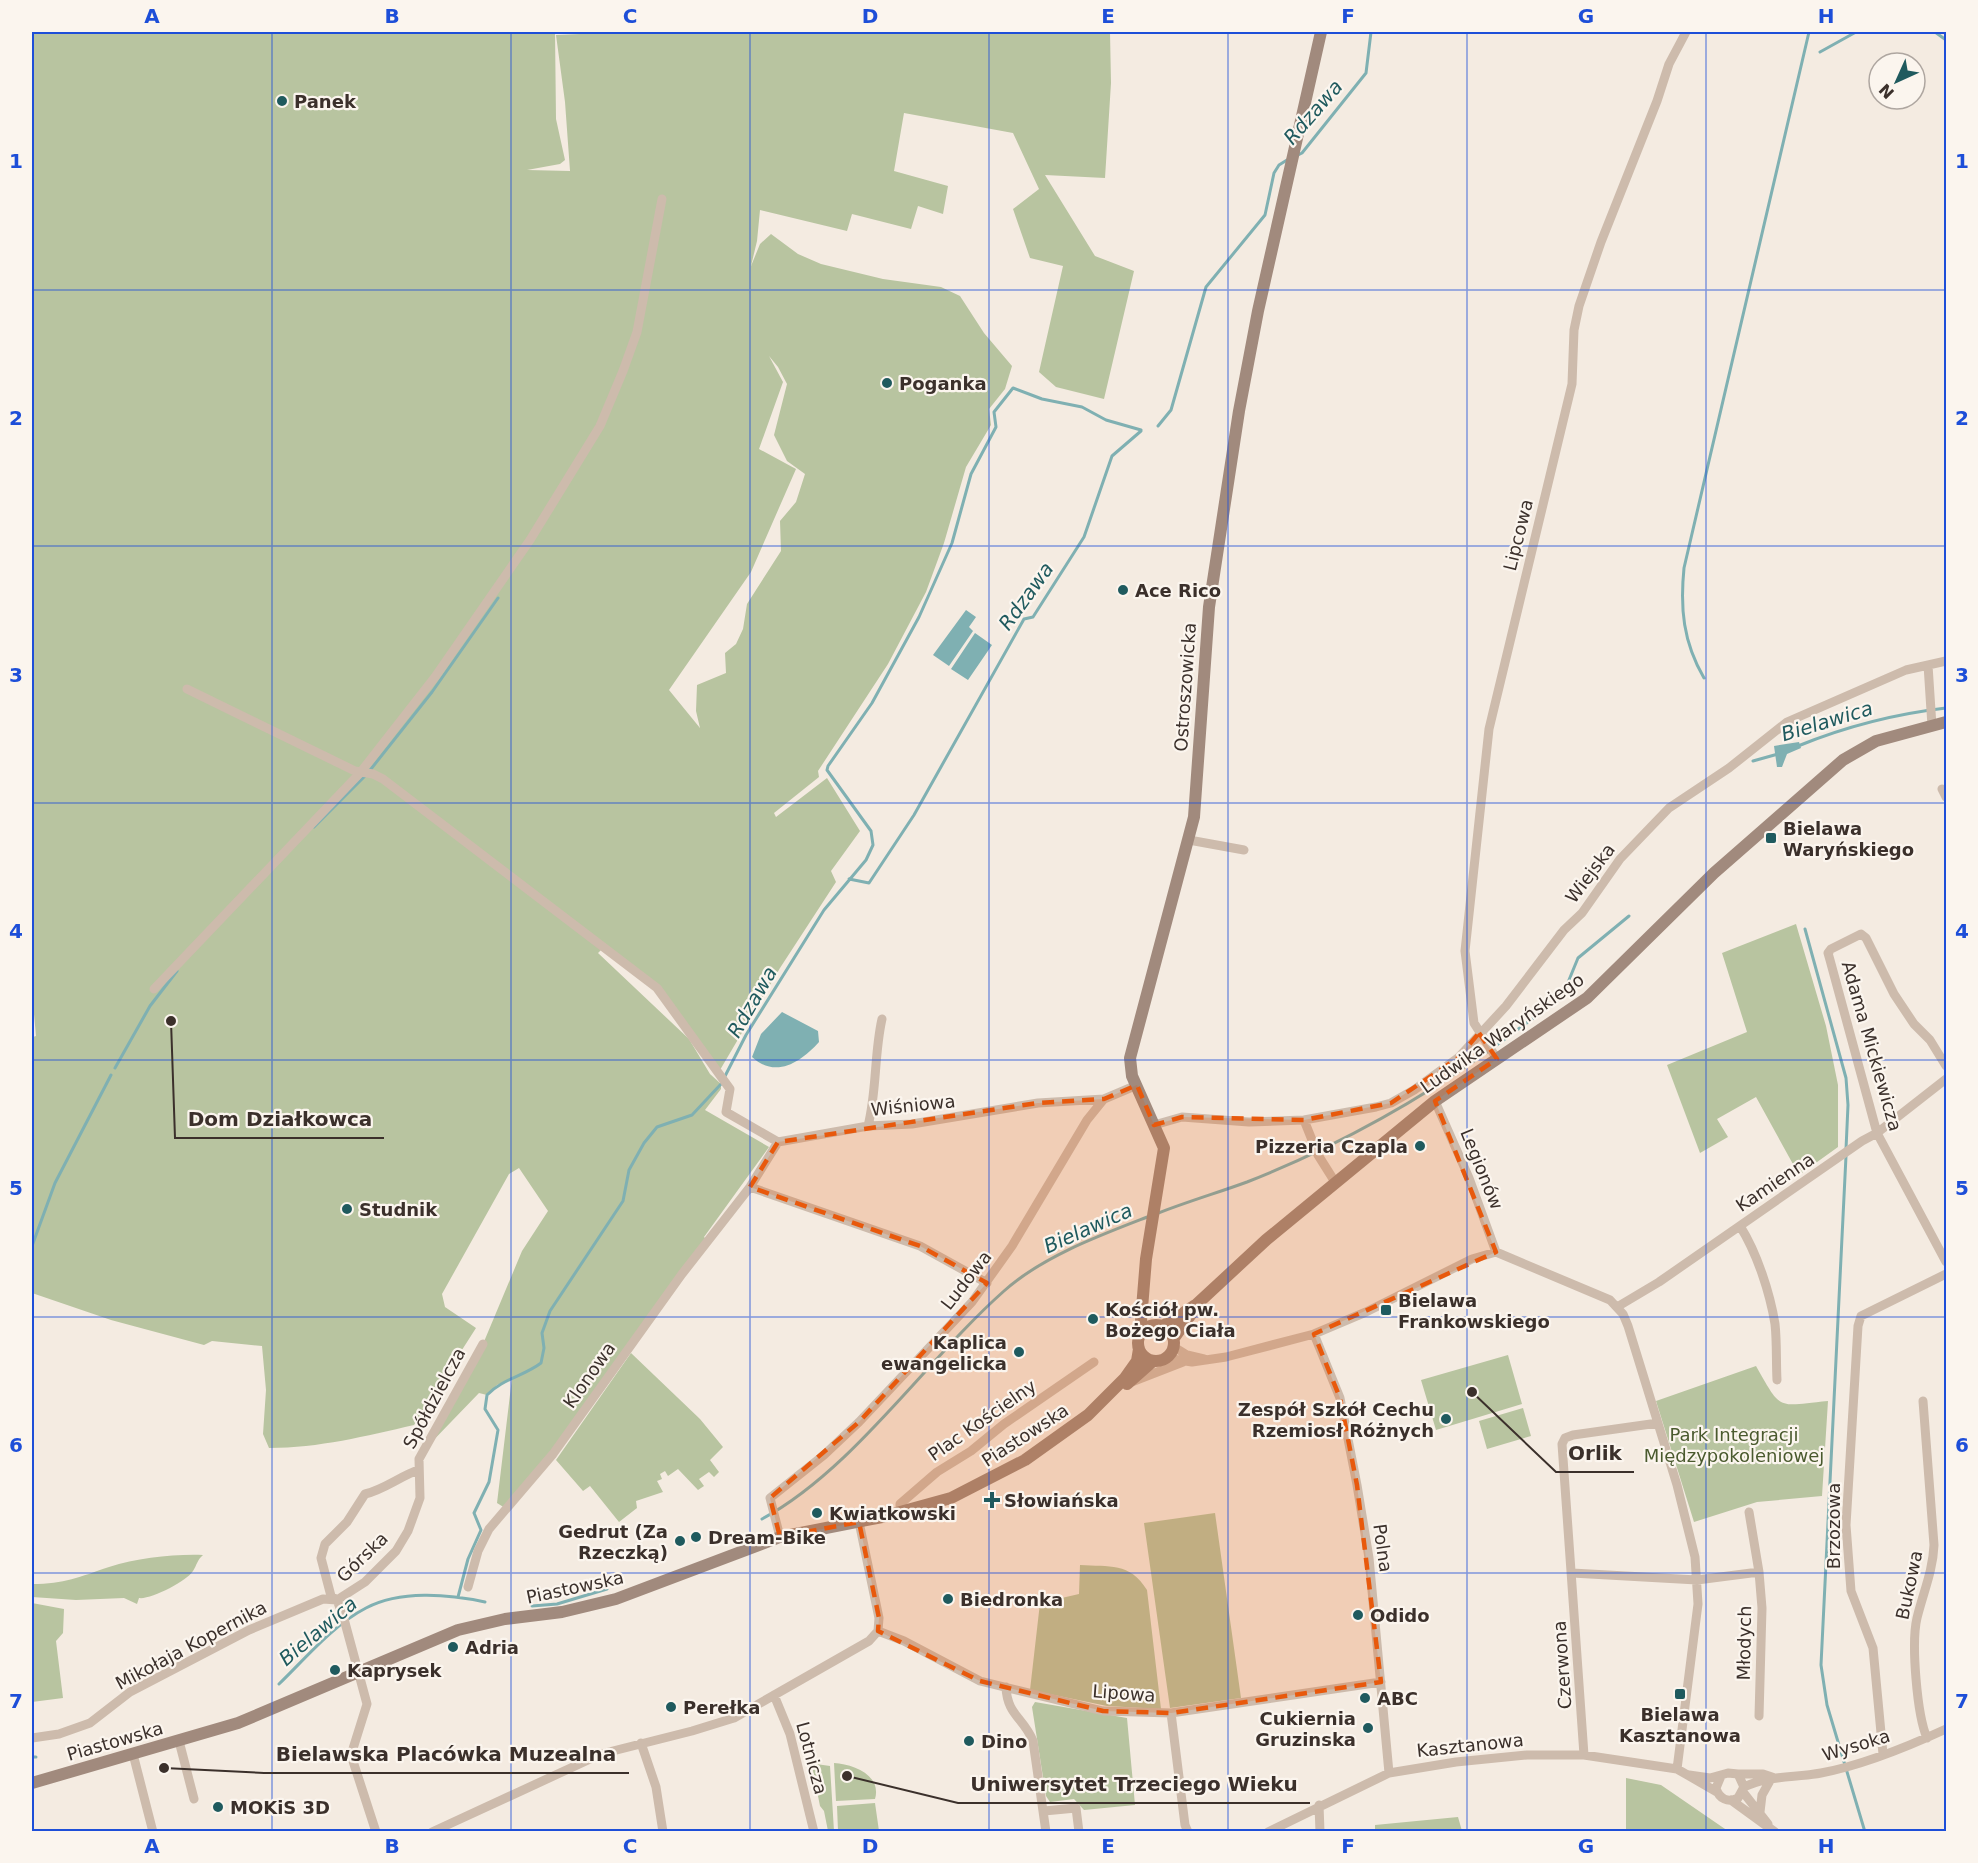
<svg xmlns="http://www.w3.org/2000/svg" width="1978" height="1863" font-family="'DejaVu Sans',sans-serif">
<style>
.green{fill:#b8c4a0;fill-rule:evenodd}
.water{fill:#7fb0b2}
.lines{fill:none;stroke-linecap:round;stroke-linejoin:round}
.stream{stroke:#7fb0b2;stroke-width:3}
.street{stroke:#cdbbac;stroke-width:9}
.secondary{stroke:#a18a7d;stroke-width:12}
.marked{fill:#e8590c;fill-opacity:0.2;stroke:#e8590c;stroke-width:4.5;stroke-dasharray:12 8;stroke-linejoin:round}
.grid{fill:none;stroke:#1d4ed8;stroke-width:1.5;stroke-opacity:0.55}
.poi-dot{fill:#1f5a5e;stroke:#fbf5ee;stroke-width:2}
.labels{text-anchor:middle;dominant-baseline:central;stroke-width:4.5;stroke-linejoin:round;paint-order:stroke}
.poi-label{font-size:18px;font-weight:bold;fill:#3b302b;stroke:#fbf5ee;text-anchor:start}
.street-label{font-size:18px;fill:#3b302b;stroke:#fbf5ee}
.park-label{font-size:18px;fill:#4a5a2e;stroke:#fbf5ee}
.water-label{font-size:20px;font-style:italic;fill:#1f5a5e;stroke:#fbf5ee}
.leader{fill:none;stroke:#3b302b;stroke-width:2}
.callout-dot{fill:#3b302b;stroke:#fbf5ee;stroke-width:2}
.callout-label{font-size:20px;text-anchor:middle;font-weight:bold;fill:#3b302b;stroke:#fbf5ee;stroke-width:4.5;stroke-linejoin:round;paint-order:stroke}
.neatline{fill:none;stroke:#1d4ed8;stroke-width:2}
.grid-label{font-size:20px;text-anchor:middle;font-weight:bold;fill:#1d4ed8}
</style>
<rect width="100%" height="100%" fill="#f4ebe1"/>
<!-- green -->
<path class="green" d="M32 32H555L556 119 565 160 560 164 527 170 570 171 565 102 556 35 627 32H1110L1111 83 1105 178 1045 175 1095 256 1134 271 1104 399 1056 387 1039 372 1063 266 1030 258 1013 209 1039 189 1013 133 904 113 894 171 948 186 943 214 918 206 911 229 852 214 847 231 760 210 757 241 751 266 760 244 771 234 798 254 821 264 883 279 941 287 960 296 984 333 1012 366 1005 389 989 409 991 425 966 467 944 543 926 592 888 664 818 771 819 777 774 813 776 817 827 778 860 831 831 871 836 882 780 968 720 1070 663 995 604 947 598 953 689 1039 710 1074 721 1084V1089L705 1110 769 1147 704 1237 708 1241 587 1407 505 1508 497 1503 512 1378 497 1385 487 1395 479 1393 423 1451 483 1344 522 1251 548 1211 519 1168 509 1174 442 1294 445 1307 476 1328 414 1425C366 1436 319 1448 269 1448L263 1434 266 1390 262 1346 212 1341 204 1345 111 1320 32 1293 33 1037 36 1036 32 992ZM769 356 778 367 787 384 774 435 787 461 805 474 796 502 780 521 781 551 747 604 743 629 736 644 725 653 726 673 697 685 696 711 700 728 669 690 751 572 796 469 759 449 783 382Z
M1796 924 1826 1026 1838 1085V1147L1799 1175 1756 1097 1717 1119 1728 1137 1700 1153 1667 1065 1747 1032 1722 953Z
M631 1353 700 1419 723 1447 710 1460 719 1472 714 1477 709 1472 699 1479 704 1486 698 1490 678 1469 668 1476 665 1471 660 1474 662 1479 657 1481 663 1492 636 1501 637 1508 619 1522 590 1486 583 1491 556 1460Z
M1508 1355 1522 1404 1436 1430 1421 1380Z
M1756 1366C1782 1412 1777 1406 1828 1401L1822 1496 1757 1502 1694 1522 1656 1401Z
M1523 1408 1531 1436 1487 1449 1479 1421Z
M1215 1513 1241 1698 1170 1708 1144 1523Z
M203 1555C197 1560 197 1565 193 1571 187 1581 150 1600 139 1598L137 1604 124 1598 76 1600 32 1597V1584C65 1584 79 1577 109 1567 138 1558 173 1554 203 1555Z
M1080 1565C1109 1567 1130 1562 1147 1590L1161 1709 1107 1706 1030 1690 1040 1603 1079 1594Z
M32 1603 64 1609 63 1633 56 1641 63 1698 32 1702Z
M1035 1702 1127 1718 1135 1805 1084 1810 1074 1799 1050 1802 1046 1796 1032 1707Z
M834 1763C853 1764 882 1775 875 1799L836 1801Z
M816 1764 830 1766 834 1831H828L824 1811 820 1806 812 1766Z
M1626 1778 1661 1785 1728 1831H1626Z
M875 1803 879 1831H838L837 1806Z
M1458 1817 1462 1831H1375V1825Z"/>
<!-- water -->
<path class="water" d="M966 610 976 617 969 627 973 631 949 666 933 655Z
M975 633 992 645 968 680 951 669Z
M1799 742 1801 748 1787 754 1782 767H1777L1774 746Z
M782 1012 818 1031 819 1042C801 1062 776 1079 752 1057L761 1034Z"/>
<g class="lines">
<!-- stream -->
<path class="stream" d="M1935 32 1946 40
M1820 52 1856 32
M1296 156 1302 153 1366 73 1371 32
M1158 426 1171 410 1206 287 1265 215 1274 173 1279 165 1287 160
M1704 678C1683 642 1680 608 1684 568L1809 32
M1798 746C1847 726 1894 714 1946 708
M1753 761 1778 754
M314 827 367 774 432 692 498 598
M849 879 869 883 914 815 1024 619 1033 617 1084 537 1112 456 1141 431
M1805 929 1846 1078 1848 1105 1846 1149
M1494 1047 1562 997 1578 958 1629 916
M115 1068 150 1006 177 971
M1846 1156 1821 1665 1827 1705 1865 1832
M1156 1214C1186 1202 1217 1193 1247 1182 1331 1149 1413 1104 1487 1052
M32 1246 55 1183 111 1075
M762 1519C853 1470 926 1360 1004 1291 1043 1256 1101 1235 1150 1216
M458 1597 468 1559 481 1530 474 1513 489 1482 498 1430 485 1409 487 1395C502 1379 524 1376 541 1363L544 1348 542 1333 550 1311 623 1201 629 1170 644 1143 657 1127 692 1115 721 1084 746 1035 824 910 866 860 873 845 871 831 827 770 828 766 872 703 919 617 952 543 971 474 996 427 994 412 1013 388 1042 399 1082 407 1106 420 1141 430
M532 1606 557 1604 607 1589
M279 1684C305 1659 333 1625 366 1608 400 1590 448 1594 485 1602
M32 1757H36"/>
<!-- street -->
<path class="street" d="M1928 665 1932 726
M187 689 355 771 373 774 383 779 657 988 730 1089 726 1112 778 1142 868 1126 912 1124 1038 1103 1104 1099 1137 1085
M1942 789 1946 797
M1189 840 1244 850
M154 989 360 773 435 677 530 540 600 426 623 371 637 332 662 199
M1497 1059 1474 1023 1465 951 1489 729 1572 384 1574 330 1579 306 1601 242 1657 101 1669 64 1686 32
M1946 1066 1930 1040 1914 1024 1894 994 1866 938 1861 934 1831 949 1828 953 1830 960 1877 1133 1946 1262
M1435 1101 1469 1178 1496 1252
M1304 1120 1318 1155 1335 1182
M1154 1125 1182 1117 1249 1122 1304 1120 1376 1107 1391 1103 1414 1090 1458 1058 1506 1006 1564 930 1582 913 1620 859 1669 808 1729 768 1787 722 1906 670 1946 661
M868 1126C877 1091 874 1054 882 1019
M750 1187 920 1246 987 1283
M1740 1226C1757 1253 1770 1293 1775 1324 1777 1342 1776 1362 1777 1380
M1617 1307 1659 1282 1862 1141 1877 1133 1946 1079
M1314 1334 1340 1398 1357 1485 1369 1558 1389 1773
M1174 1347 1187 1355 1204 1359
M1166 1358 1192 1362 1226 1357 1314 1334 1366 1312 1472 1259 1496 1252 1610 1300 1623 1314 1628 1326 1677 1485 1695 1557 1698 1604 1677 1769
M1129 1383 1183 1362
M1923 1401 1934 1545C1933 1571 1923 1593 1917 1618 1911 1643 1917 1715 1927 1738
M900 1513V1504L937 1472 971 1451 1004 1424 1094 1362
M780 1537 770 1498 824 1455 859 1422 972 1302 1012 1246 1087 1120 1104 1099
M1572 1573 1697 1580 1759 1572 1749 1512
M468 1587 478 1551 489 1529 553 1454 682 1274 750 1187 778 1142
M878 1631 904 1641 980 1681 1103 1711 1171 1713 1381 1682
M1006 1687C1007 1715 1024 1718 1033 1741L1046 1832
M774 1695 790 1734 814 1832
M1171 1713 1185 1825 1188 1832
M1759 1716 1762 1608 1759 1572
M32 1738 59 1734 90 1723 130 1692 249 1630 323 1599 337 1600 365 1582 396 1551 408 1531 420 1498 419 1459 483 1344
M179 1741 194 1799
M641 1743 656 1787 663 1832
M133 1754 153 1832
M1883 1754 1873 1648 1851 1591 1846 1525 1858 1326 1861 1316 1946 1274
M1584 1755 1562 1444 1565 1438 1573 1435 1658 1423
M1738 1774H1763L1772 1777
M1689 1775 1710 1778 1728 1773 1738 1774 1744 1787 1738 1798C1728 1803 1719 1799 1716 1788L1721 1776
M1744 1787C1769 1775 1794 1778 1821 1773 1864 1765 1907 1747 1946 1729
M1743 1792 1768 1824
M1731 1800 1775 1832
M1319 1805 1320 1832
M1044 1811 1076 1808 1079 1832
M1760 1812 1762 1795 1772 1777
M376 1832 351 1755 367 1704 344 1619 337 1600 331 1596 321 1558 325 1544 347 1522 365 1494C383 1490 399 1477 418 1470
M432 1832 601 1754 692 1731 734 1718 869 1641 878 1631 879 1618 859 1522
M1268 1832 1389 1773 1456 1762 1527 1755H1584L1677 1769 1717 1792"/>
<!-- secondary -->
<path class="secondary" d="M1138 1343a18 18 0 1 1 36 0a18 18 0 1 1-36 0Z
M1163 1326 1197 1304 1266 1240 1435 1101 1587 998 1714 873 1843 760 1876 741 1946 722
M1140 1333 1146 1259 1164 1148 1132 1076 1130 1058 1194 817 1209 607 1239 411 1258 311 1321 32
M1174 1338 1194 1310
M1127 1384 1153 1361
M32 1783 238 1723 458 1630 505 1619 562 1612 616 1599 780 1537 882 1517 951 1498 1025 1460 1088 1415 1125 1378 1137 1361 1139 1349"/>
</g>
<!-- marked area -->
<path class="marked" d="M1479 1033 1497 1059 1435 1101 1496 1252 1314 1334 1340 1398 1357 1485 1381 1682 1171 1713 1103 1711 980 1681 878 1631 879 1618 859 1522 780 1537 770 1498 859 1422 987 1283 920 1246 750 1187 778 1142 1038 1103 1104 1099 1137 1085 1154 1125 1182 1117 1304 1120 1391 1103 1458 1058Z"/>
<!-- grid -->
<path class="grid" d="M272 32V1832M511 32V1832M750 32V1832M989 32V1832M1228 32V1832M1467 32V1832M1706 32V1832M32 290H1946M32 546H1946M32 803H1946M32 1060H1946M32 1317H1946M32 1573H1946"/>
<!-- markers -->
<g class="poi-dot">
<circle cx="282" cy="101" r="6"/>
<circle cx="887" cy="383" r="6"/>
<circle cx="1123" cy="590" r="6"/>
<rect x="1765" y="832" width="12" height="12" rx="3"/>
<circle cx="1420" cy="1146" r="6"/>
<circle cx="347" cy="1209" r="6"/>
<rect x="1380" y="1304" width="12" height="12" rx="3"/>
<circle cx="1093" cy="1319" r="6"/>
<circle cx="1019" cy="1352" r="6"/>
<circle cx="1446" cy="1419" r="6"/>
<path d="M989 1491h6v6h6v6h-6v6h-6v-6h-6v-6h6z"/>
<circle cx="817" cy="1513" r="6"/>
<circle cx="696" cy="1537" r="6"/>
<circle cx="680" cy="1541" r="6"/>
<circle cx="948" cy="1599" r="6"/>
<circle cx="1358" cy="1615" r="6"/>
<circle cx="453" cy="1647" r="6"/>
<circle cx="335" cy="1670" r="6"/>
<rect x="1674" y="1688" width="12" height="12" rx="3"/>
<circle cx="1365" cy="1698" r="6"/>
<circle cx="671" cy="1707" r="6"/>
<circle cx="1368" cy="1728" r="6"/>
<circle cx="969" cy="1741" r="6"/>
<circle cx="218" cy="1807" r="6"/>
</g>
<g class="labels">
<!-- poi labels -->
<g class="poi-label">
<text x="294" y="101">Panek</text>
<text x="899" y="383">Poganka</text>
<text x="1135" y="590">Ace Rico</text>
<text x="1783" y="828">Bielawa<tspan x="1783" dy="21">Waryńskiego</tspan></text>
<text x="1408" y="1146" text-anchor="end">Pizzeria Czapla</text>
<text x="359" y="1209">Studnik</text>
<text x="1398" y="1300">Bielawa<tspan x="1398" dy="21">Frankowskiego</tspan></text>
<text x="1105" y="1309">Kościół pw.<tspan x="1105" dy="21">Bożego Ciała</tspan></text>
<text x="1007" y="1342" text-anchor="end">Kaplica<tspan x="1007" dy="21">ewangelicka</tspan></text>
<text x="1434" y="1409" text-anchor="end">Zespół Szkół Cechu<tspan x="1434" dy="21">Rzemiosł Różnych</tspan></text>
<text x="1004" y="1500">Słowiańska</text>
<text x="829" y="1513">Kwiatkowski</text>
<text x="668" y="1531" text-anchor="end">Gedrut (Za<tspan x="668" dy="21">Rzeczką)</tspan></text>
<text x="708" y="1537">Dream-Bike</text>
<text x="960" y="1599">Biedronka</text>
<text x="1370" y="1615">Odido</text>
<text x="465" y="1647">Adria</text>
<text x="347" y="1670">Kaprysek</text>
<text x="1377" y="1698">ABC</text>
<text x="683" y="1707">Perełka</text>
<text x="1680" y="1714" text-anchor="middle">Bielawa<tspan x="1680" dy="21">Kasztanowa</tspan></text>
<text x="1356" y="1718" text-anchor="end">Cukiernia<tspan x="1356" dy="21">Gruzinska</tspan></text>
<text x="981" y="1741">Dino</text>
<text x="230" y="1807">MOKiS 3D</text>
</g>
<!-- street labels -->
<g class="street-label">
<text transform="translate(1518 535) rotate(-76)">Lipcowa</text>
<text transform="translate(1185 687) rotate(-86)">Ostroszowicka</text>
<text transform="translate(1590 873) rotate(-53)">Wiejska</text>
<text transform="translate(1502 1033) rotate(-35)">Ludwika Waryńskiego</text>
<text transform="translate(1872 1046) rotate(74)">Adama Mickiewicza</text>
<text transform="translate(913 1105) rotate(-6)">Wiśniowa</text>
<text transform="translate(1482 1169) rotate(68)">Legionów</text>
<text transform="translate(1775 1182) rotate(-34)">Kamienna</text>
<text transform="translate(966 1280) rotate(-52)">Ludowa</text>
<text transform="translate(589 1375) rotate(-55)">Klonowa</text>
<text transform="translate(434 1398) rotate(-62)">Spółdzielcza</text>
<text transform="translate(982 1420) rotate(-35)">Plac Kościelny</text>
<text transform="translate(1025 1435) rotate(-33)">Piastowska</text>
<text transform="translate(1833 1526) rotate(-90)">Brzozowa</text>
<text transform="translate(1383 1548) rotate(82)">Polna</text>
<text transform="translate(362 1557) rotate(-44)">Górska</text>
<text transform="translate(1909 1585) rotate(-78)">Bukowa</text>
<text transform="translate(575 1587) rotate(-12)">Piastowska</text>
<text transform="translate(1744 1643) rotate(-89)">Młodych</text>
<text transform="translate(191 1645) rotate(-28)">Mikołaja Kopernika</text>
<text transform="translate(1562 1665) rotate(-94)">Czerwona</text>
<text transform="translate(1124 1693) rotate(4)">Lipowa</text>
<text transform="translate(115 1741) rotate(-16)">Piastowska</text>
<text transform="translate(1470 1745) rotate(-6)">Kasztanowa</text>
<text transform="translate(1856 1745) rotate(-17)">Wysoka</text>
<text transform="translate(812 1758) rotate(75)">Lotnicza</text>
</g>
<!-- park labels -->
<g class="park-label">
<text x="1734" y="1434">Park Integracji<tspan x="1734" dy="21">Międzypokoleniowej</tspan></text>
</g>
<!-- water labels -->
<g class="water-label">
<text transform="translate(1313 112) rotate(-49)">Rdzawa</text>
<text transform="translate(1026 596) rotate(-54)">Rdzawa</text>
<text transform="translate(1827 721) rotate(-17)">Bielawica</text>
<text transform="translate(752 1002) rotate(-60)">Rdzawa</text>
<text transform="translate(1088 1228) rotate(-24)">Bielawica</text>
<text transform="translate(318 1631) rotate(-40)">Bielawica</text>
</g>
</g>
<!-- callouts -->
<path class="leader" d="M171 1021L175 1138H384M1472 1392L1556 1472H1634M164 1768L264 1773H629M847 1776L958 1803H1310"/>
<g class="callout-dot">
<circle cx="171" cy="1021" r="6"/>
<circle cx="1472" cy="1392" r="6"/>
<circle cx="164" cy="1768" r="6"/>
<circle cx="847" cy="1776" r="6"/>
</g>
<g class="callout-label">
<text x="280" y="1126">Dom Działkowca</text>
<text x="1595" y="1460">Orlik</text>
<text x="446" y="1761">Bielawska Placówka Muzealna</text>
<text x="1134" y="1791">Uniwersytet Trzeciego Wieku</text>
</g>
<!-- border -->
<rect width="1978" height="1863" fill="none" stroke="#fbf5ee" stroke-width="66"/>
<!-- north arrow -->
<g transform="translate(1897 81) rotate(225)"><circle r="28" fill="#fbf5ee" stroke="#aea6a0" stroke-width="1.5"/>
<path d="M0-4.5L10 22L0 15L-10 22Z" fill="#1f5a5e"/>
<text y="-9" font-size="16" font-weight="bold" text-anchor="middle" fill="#3b302b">N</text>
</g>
<rect x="33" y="33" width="1912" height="1797" class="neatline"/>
<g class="grid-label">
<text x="152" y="23">A</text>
<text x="392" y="23">B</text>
<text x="630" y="23">C</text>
<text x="870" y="23">D</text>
<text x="1108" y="23">E</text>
<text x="1348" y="23">F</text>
<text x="1586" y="23">G</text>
<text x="1826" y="23">H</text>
<text x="16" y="168">1</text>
<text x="1962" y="168">1</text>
<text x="16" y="425">2</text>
<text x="1962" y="425">2</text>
<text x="16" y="682">3</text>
<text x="1962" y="682">3</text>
<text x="16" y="938">4</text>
<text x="1962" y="938">4</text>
<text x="16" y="1195">5</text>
<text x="1962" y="1195">5</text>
<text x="16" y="1452">6</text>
<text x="1962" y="1452">6</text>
<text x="16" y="1708">7</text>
<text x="1962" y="1708">7</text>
<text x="152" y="1853">A</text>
<text x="392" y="1853">B</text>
<text x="630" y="1853">C</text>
<text x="870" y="1853">D</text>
<text x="1108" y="1853">E</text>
<text x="1348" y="1853">F</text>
<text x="1586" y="1853">G</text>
<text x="1826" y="1853">H</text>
</g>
</svg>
